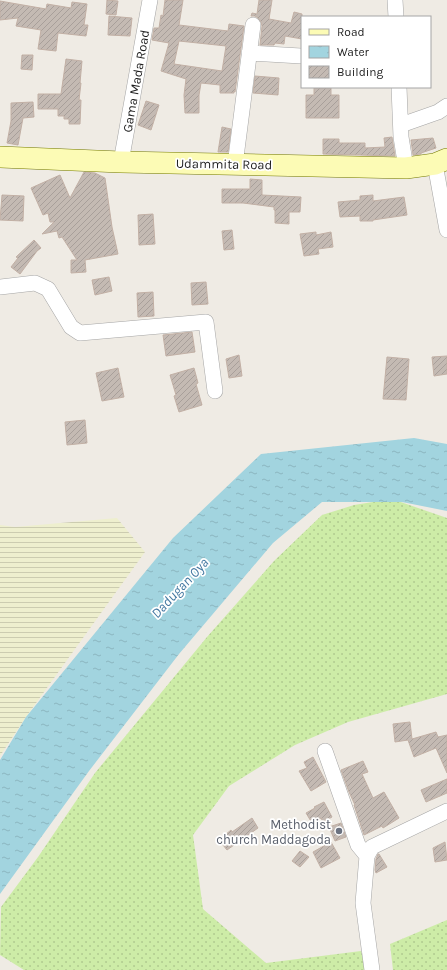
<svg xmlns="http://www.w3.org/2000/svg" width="447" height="970" font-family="Karla,sans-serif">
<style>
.farmland{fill:url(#farmland-rules)}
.grass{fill:url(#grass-dots)}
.water{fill:url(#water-ripples)}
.building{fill:url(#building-hatch);stroke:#c2b0a5;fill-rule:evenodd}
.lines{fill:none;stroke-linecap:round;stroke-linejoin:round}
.street-casing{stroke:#a5a5a5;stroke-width:16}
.secondary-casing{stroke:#737901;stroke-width:22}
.street{stroke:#fff;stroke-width:15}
.secondary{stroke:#fcfbb5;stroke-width:21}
.worship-dot{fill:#6b7280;stroke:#fff;stroke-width:1.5}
.labels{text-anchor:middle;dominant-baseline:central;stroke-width:3.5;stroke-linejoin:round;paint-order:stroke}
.street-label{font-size:13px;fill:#1e1e1e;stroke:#fff}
.worship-label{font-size:13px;fill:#5b616d;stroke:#fff;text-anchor:end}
.water-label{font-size:14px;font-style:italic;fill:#4277a1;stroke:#fff}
</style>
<defs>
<pattern id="farmland-rules" width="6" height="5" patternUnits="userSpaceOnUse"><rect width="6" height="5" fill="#eeefce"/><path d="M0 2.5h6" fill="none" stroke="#ccccb0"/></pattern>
<pattern id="grass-dots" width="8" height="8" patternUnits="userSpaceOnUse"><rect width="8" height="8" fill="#cdeca7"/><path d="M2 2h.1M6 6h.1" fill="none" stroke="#b0ca8f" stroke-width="1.8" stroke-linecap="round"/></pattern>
<pattern id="water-ripples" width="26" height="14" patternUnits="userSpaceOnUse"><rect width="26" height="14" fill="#a2d4df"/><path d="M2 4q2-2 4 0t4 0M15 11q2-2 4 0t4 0" fill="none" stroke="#8bb6bf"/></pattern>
<pattern id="building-hatch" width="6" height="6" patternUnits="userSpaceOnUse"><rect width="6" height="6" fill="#c4bab3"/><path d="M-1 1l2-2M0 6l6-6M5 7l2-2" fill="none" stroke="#a89f9a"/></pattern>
</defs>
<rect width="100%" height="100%" fill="#efebe4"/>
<!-- farmland -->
<path class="farmland" d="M117 518 145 552 26 717 0 756V525L15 527Z"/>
<!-- grass -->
<path class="grass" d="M392 499 447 518V694L348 722 295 745 229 786 193 835 203 909 266 963 361 951 365 964 366 970H24L0 955 1 907 38 857 95 773 207 637 274 561 322 515 354 505Z
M447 920V970H393L390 944Z"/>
<!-- water -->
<path class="water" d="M414 438 447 444V511L402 502H322L273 543 179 654 89 771 0 894V760L26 717 173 538 261 454Z"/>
<!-- building -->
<path class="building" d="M107 0 118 1 116 15 106 14Z
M165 0H183L179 25 228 31 229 24 244 26 235 92 234 91V93H220V85L201 83 199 95V113H185L184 95 186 79 161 71 169 43 152 40 154 28H159L161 15 163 16ZM179 41 226 46 222 71 174 64Z
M259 0H272L269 19 291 23 294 12 302 14V39L285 36 284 44 275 43 274 45H260L262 26 261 22 258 18 255 16H251L252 13 257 14Z
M0 1 46 9 47 4 71 8 72 2 87 4 84 25H88L86 36 58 33 56 51 38 49 41 30 16 26 18 18 0 20Z
M109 16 132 18 130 36 108 35Z
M22 55H33L32 70 21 69Z
M66 59 82 61 80 83H81L79 100H81L80 124H69V119H64V116H58V109H38V94H61Z
M255 76 279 78 278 95 253 93Z
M314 88H331V95H339V118H306V95H314Z
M146 101 159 105 151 130 138 125Z
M33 102 34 117 23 118 18 145 7 143 11 121V103Z
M222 127 231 129 228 152H218Z
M392 137 395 156 323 154V139H339V143H365V148L385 147 384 138Z
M433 138 436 148 421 153V154L413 155 411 140Z
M84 172 95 173 105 178 112 227 118 254 85 260 86 272 71 273V260H77L62 237 59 238 57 231 42 234 54 222H50L48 213 43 215 31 188 60 175 70 198Z
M250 179 262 180V195L301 197 300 212H289V224L275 223V210H274V207L243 203H222V189H250Z
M2 195 24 196 23 221 0 220Z
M373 195V201L404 197 407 215 373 220V221H360V216L340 217 338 202 360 200V196Z
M153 214 155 244 139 245 138 215Z
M232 230 234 249 224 250 222 231Z
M316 232V235L331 232 333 247 318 249 319 254 304 256 300 234Z
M34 240 41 248 37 251 20 274 11 267 18 258 16 257Z
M109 277 112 291 95 295 92 280Z
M206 282 208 304 192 305 191 283Z
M153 292 154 316 138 317 137 293Z
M192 332 195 352 166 356 163 335Z
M239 355 242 376 229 378 226 359Z
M447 356V374L434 376 432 357Z
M387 357 409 359 406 400 383 399Z
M118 368 124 397 102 401 96 373Z
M194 368 198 383 196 384 202 405 179 412 174 396 176 395 170 375Z
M85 420 87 443 67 445 65 422Z
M410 722 412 739 436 732 438 737 447 735V773L436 748 414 757 408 740 395 742 393 724Z
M313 757 326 782 311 791 299 771 307 768 304 762Z
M363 761 368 772 362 774 373 798 384 792 399 818 383 828 382 826 364 835 354 805H355L349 792 341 770Z
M447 779V793L426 802 421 790Z
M324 802 332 817 323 822 321 818 312 823 306 813 315 808 314 807Z
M252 818 258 828 227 850 219 840 231 830 232 832Z
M341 823 346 837 335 841 329 827Z
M331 842 340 858 321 868 313 852Z
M445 842 447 860 435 862 433 848Z
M300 851 309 857 300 867 292 861Z
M378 854H379L387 867 376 873 375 870 376 859Z"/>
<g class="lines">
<!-- street casing -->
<g class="street-casing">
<path id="street" d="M395 0 396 17
M249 53 301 56
M399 87 401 137 406 168
M401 125 438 112 447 106
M121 162 150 0
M435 164 447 230
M235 165 253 25
M0 287 35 283 48 289 71 327 80 333 206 322 215 391
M325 751 358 845 367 856
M372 970 363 903 367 856 372 847 447 811"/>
</g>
<!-- secondary casing -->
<g class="secondary-casing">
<path id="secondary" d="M0 157 121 162 406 168 435 164 447 159"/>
</g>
<!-- street -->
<use href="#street" class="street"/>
<!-- secondary -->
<use href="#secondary" class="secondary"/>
</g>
<!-- markers -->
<circle class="worship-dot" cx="339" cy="831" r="4"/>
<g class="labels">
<!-- street labels -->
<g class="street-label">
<text transform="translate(136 81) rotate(-80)">Gama Mada Road</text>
<text transform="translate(224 164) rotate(1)">Udammita Road</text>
</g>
<!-- worship labels -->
<g class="worship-label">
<text x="331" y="824">Methodist<tspan x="331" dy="15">church Maddagoda</tspan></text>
</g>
<!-- water labels -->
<g class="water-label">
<text transform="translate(180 588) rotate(-47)">Dadugan Oya</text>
</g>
</g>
<!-- legend -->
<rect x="301" y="16" width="130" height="72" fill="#ffffff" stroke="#a5a5a5"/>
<rect x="309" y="29" width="20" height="6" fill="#fcfbb5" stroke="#a5a5a5"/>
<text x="337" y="36" font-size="12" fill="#1e1e1e">Road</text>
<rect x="309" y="46" width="20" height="12" fill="url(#water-ripples)" stroke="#a5a5a5"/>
<text x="337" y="56" font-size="12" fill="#1e1e1e">Water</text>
<rect x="309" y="66" width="20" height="12" fill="url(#building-hatch)" stroke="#a5a5a5"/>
<text x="337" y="76" font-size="12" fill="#1e1e1e">Building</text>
</svg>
